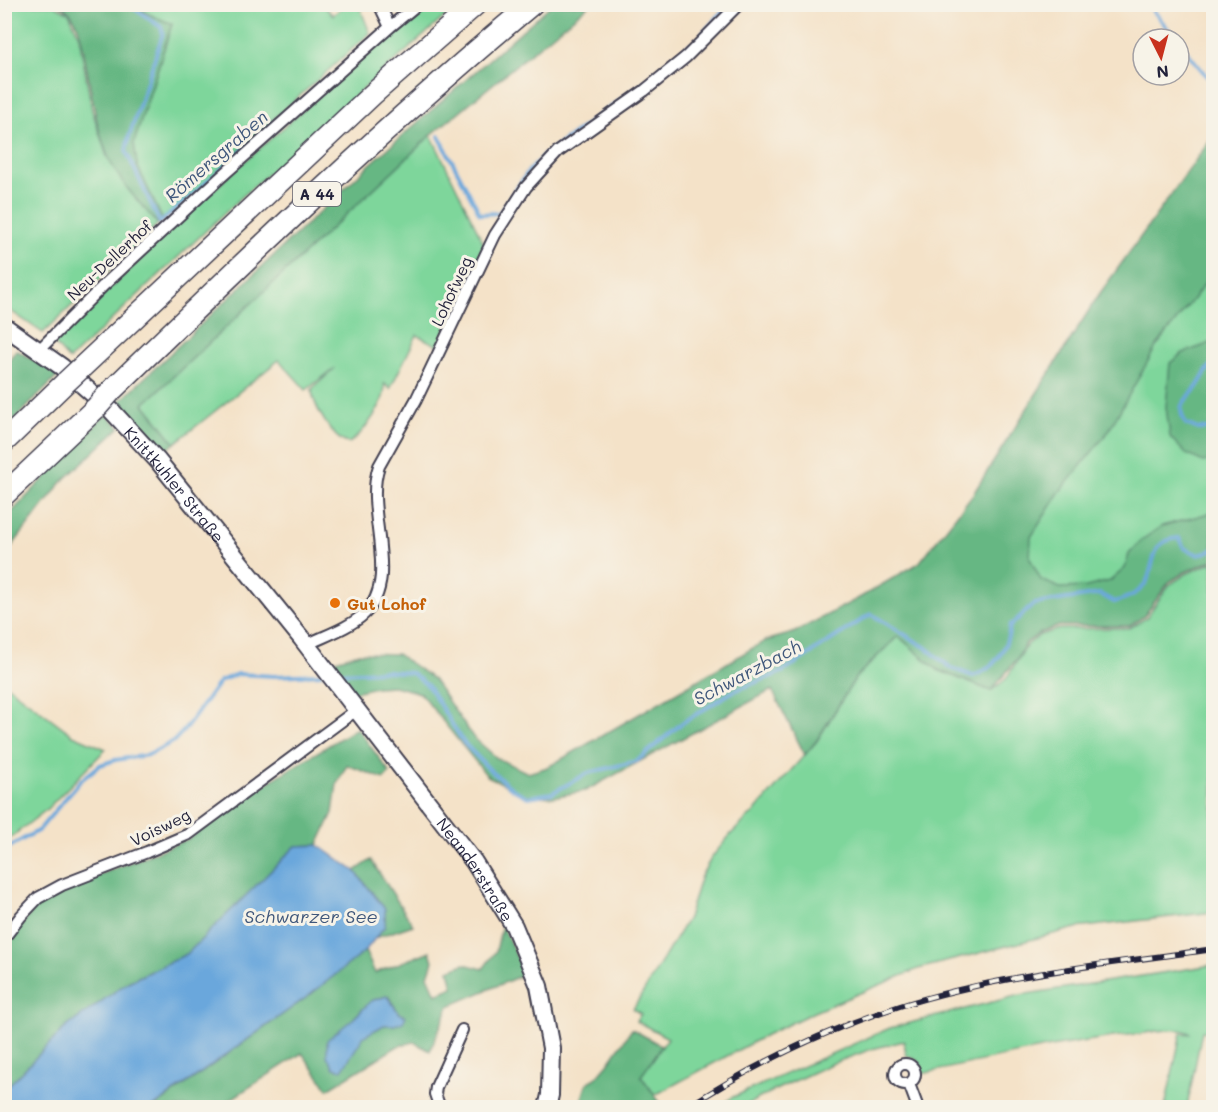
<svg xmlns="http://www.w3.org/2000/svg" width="1218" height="1112" font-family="Mali,sans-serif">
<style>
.green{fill:#7ed69b;stroke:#507c6b;stroke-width:1.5}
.forest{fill:#66b783;stroke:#446c5f;stroke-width:1.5;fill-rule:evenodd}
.water{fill:#6aa7dc;stroke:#46648c;stroke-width:1.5}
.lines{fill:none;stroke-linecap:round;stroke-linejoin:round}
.stream{stroke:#6aa7dc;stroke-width:4}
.street-casing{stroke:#423f50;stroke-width:14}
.secondary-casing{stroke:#423f50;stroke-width:20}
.highway-casing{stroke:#423f50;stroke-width:24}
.street{stroke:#fff;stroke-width:10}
.secondary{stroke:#fff;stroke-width:16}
.highway{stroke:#fff;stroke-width:21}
.rail-casing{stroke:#22223b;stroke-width:6}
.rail{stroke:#f7f3e8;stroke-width:4;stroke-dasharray:11;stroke-linecap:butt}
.highway-bridge-casing{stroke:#423f50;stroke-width:24;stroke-linecap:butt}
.highway-bridge{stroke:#fff;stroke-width:21}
.food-dot{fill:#e8710a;stroke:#f7f3e8;stroke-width:2}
.labels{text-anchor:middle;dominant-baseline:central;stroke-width:6;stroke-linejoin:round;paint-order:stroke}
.shield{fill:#f7f3e8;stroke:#62616f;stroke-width:1.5}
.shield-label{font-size:15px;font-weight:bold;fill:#22223b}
.street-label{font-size:16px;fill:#22223b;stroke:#f7f3e8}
.food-label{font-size:16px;font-weight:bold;fill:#c56008;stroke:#f7f3e8;text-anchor:start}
.water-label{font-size:18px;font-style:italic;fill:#3f577b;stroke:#f7f3e8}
</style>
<rect width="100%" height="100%" fill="#f7f3e8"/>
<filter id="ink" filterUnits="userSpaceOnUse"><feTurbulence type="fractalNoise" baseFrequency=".0167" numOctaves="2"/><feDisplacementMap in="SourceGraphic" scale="12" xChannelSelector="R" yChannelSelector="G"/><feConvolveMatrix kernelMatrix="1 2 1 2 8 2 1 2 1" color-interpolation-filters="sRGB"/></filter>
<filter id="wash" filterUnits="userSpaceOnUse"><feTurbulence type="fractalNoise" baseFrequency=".008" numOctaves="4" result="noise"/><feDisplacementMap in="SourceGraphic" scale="24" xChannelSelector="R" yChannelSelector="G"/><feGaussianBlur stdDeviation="1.35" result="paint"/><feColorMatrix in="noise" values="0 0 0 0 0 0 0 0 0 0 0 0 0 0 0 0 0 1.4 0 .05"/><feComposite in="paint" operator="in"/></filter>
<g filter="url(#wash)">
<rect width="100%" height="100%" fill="#f4e2c8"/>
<!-- green -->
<path class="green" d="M5 5H55L69 13 79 36 92 110 107 157 127 188 158 224 43 333 5 307Z
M138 5H323L333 15 345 5H359L370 33 257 134 163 221 137 165 134 143 172 24 146 13Z
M426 5H458L244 195 69 360 53 342 224 180 392 31Z
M431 135 484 244 438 346 417 335 390 389 384 383C389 400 363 434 349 443 334 442 312 404 312 389L335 368 306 390 279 360 175 443 144 404Z
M1213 248V549L1075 610 950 661Z
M1213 562V912L1076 928 918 969 814 1012 766 1035 655 1095 641 1076 668 1038 636 1021 641 1014 633 1009 688 918 701 876 712 857 731 834 756 810 817 741 856 677 898 636 938 670 991 691 1006 679 1027 645 1040 635 1059 629 1129 628 1146 618 1169 585 1186 574Z
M5 684 73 735 106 749 46 810 5 842Z
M1213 965V1032L1202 1031 1187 1107H1165L1181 1033 1191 1034C1177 1025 1152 1033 1136 1034 1063 1043 993 1058 922 1074L920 1062 906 1055 904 1041 872 1049 831 1064 775 1090 742 1107H718L733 1097 890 1028 1020 995Z"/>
<!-- forest -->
<path class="forest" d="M60 5H138L146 13 172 24 134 143 137 165 163 221 158 224C142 206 115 177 107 154 96 126 92 95 86 65 82 44 81 16 60 5Z
M551 5H589L431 135 144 404 175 443 163 453 118 403 368 166Z
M1213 136V265L1204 285 1156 347 1108 432 1058 494 1031 537 1030 558 1041 580 1060 588 1086 587 1110 581 1125 568 1129 554 1143 539 1162 526 1213 512V560L1185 572 1169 582 1144 616 1129 626H1059L1040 633 1026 643 1017 659 991 691 938 670 898 636 856 677 817 740 805 755 772 690 585 791 553 797 526 795 487 776 420 693 394 686 376 687 350 693 329 662 359 653 397 654 433 679 473 737 497 758 528 773 548 767 765 641 793 633 859 598 919 563 973 494 1098 296Z
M1213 342V460L1203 462 1186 454 1170 437 1166 407 1170 363 1183 353Z
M16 350 37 362 46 361 62 372 5 429V366Z
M106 414 120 427 62 482 5 555V519Z
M357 728 390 773 384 779 347 765 337 784 333 813 318 845 296 846 187 954 128 982 65 1028 5 1089 4 947 35 907 64 889 188 839 252 792Z
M371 860 413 925 375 938 385 926V909L355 871Z
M502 925 525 974 449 1006 430 1051 414 1042 398 1046 328 1089 302 1053 219 1107 153 1108 311 994 365 951 375 973 430 951 433 961 428 976 436 994 453 987 449 970 464 964 483 969 496 951ZM388 996 399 1013 395 1025H384L364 1036 354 1018 371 1001Z
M632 1029 662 1046 641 1076 663 1107H579L587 1083 596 1078 608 1064Z"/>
<!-- water -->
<path class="water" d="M318 845 355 871 385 909V926L365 951 311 994 153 1107H5V1089L65 1028 128 982 187 954 296 846Z
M387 996 399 1013 406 1016 403 1022 395 1025H384L364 1036 342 1070 334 1068 327 1056V1040L354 1018 371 1001Z"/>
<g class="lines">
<!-- stream -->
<path class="stream" d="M122 4 135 9 161 27 163 33 129 137 126 151 160 223 281 117
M1148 4 1176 39
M703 33 730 4
M1179 42 1214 85
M658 73 691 44
M439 136 480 214 500 213 528 172 547 153 650 79
M1214 362C1206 370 1203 378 1197 387 1187 401 1174 403 1186 424L1198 429H1214
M335 673 387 671 412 673 428 686 464 743 490 770 514 790 528 797 552 793 588 773 637 761 682 723 732 692 782 672 871 614 925 647 951 668 973 676C995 669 1007 649 1010 626L1034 604 1100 594 1114 602C1125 599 1140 593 1146 583 1156 563 1149 540 1179 538L1184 548 1199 555 1214 549
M4 850 39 830 80 781 100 765 115 760 148 755 174 741 186 728 220 681 237 674 274 676 321 674"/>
</g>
</g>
<g filter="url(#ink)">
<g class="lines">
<!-- street casing -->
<g class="street-casing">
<path id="street" d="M379 4 390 27
M39 350 104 285 221 177 390 27 418 4
M306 645C324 636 349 628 364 614 402 579 363 511 379 466L416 400 495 235 526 187 558 152 644 91 686 57 739 4
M4 938 21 916 38 898 62 885 147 852 189 834 355 711
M895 1074a10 10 0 1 1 20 0a10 10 0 1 1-20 0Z
M909 1084 918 1108
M320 1108 321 1107
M440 1108 435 1094 436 1087 462 1030"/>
</g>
<!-- secondary casing -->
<g class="secondary-casing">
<g id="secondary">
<path id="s1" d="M4 326 62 367 111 410 158 461 302 639 474 862 514 926 539 986 551 1048 550 1095 547 1108"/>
</g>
</g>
<!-- highway casing -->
<g class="highway-casing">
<path id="highway" d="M81 368 373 94 476 4
M110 392C247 259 385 126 532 4
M4 442 66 382
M4 495 96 408"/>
</g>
<!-- street -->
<use href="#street" class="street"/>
<!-- secondary -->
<use href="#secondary" class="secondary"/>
<!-- highway -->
<use href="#highway" class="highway"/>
<!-- rail casing -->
<g class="rail-casing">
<path id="rail" d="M686 1108C753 1065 824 1030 900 1006 1001 974 1108 964 1214 949"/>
</g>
<!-- rail -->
<use href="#rail" class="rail"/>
<!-- highway-bridge casing -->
<g class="highway-bridge-casing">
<path id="highway-bridge" d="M66 382 81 368
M96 408 110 392"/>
</g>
<!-- highway-bridge -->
<use href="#highway-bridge" class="highway-bridge"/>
</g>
</g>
<!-- markers -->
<circle class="food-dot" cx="335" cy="603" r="6"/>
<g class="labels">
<!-- shield labels -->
<rect class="shield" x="293" y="182" width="48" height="24" rx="4.5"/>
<g class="shield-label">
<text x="317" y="194">A 44</text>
</g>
<!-- street labels -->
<g class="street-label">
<text transform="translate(109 260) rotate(-43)">Neu-Dellerhof</text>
<text transform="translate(451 291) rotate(-65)">Lohofweg</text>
<text stroke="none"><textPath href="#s1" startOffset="234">Knittkuhler Straße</textPath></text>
<text transform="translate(160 827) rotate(-26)">Voisweg</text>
<text stroke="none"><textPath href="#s1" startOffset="723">Neanderstraße</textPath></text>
</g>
<!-- food labels -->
<g class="food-label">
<text x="347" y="603">Gut Lohof</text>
</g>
<!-- water labels -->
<g class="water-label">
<text transform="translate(216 156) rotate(-41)">Römersgraben</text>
<text transform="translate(747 672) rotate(-28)">Schwarzbach</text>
<text x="311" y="916">Schwarzer See</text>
</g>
</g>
<!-- margin -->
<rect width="1218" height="1112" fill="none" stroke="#f7f3e8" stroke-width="24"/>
<!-- north arrow -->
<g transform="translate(1161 57) rotate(174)"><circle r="28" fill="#f7f3e8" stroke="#a29fa3" stroke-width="1.5"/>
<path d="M0-4.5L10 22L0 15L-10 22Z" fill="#c8321e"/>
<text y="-9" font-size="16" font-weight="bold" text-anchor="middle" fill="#22223b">N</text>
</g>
</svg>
